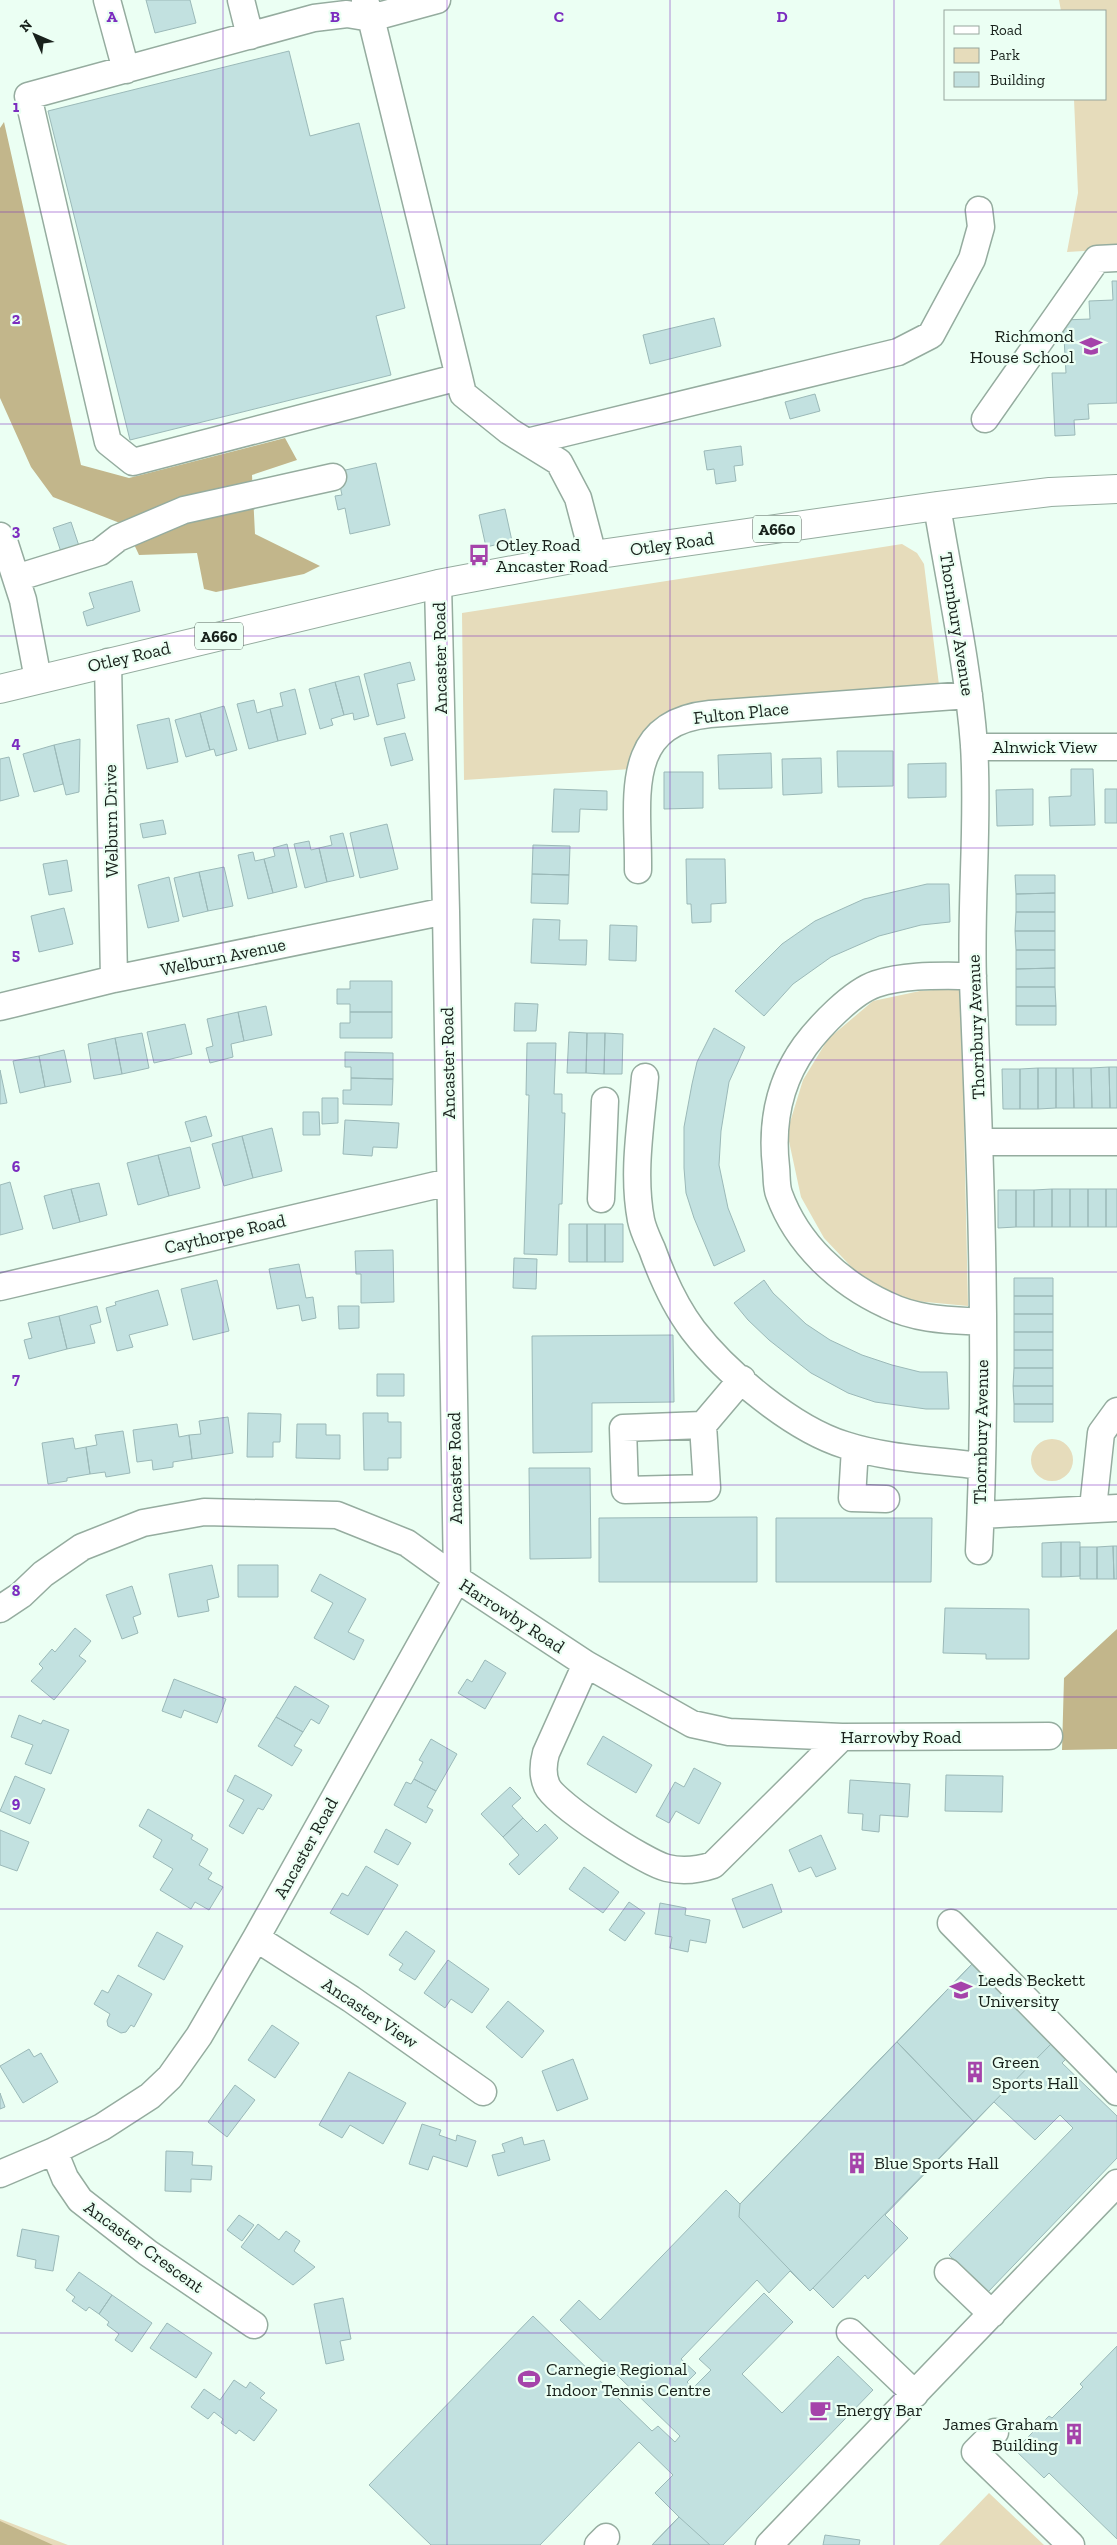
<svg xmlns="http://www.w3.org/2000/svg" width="1117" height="2545" font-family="'Zilla Slab',serif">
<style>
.green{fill:#e6dcbb}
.forest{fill:#c2b68b}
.building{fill:#c2e1e0;stroke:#9bb9b8}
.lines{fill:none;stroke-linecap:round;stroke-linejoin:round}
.minor-casing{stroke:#95ac9f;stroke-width:29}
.highway-casing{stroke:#95ac9f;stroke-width:30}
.minor{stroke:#fff;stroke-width:26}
.highway{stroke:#fff;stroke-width:28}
.grid{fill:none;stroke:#7b2cbf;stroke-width:1;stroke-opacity:0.55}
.labels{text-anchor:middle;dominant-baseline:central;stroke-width:4.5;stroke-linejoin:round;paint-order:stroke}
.shield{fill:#ebfff3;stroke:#57645c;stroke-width:1}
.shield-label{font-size:16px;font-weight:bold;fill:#18211b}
.poi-label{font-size:18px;fill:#18211b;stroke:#ebfff3;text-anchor:start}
.street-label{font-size:18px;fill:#18211b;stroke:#ebfff3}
.grid-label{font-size:16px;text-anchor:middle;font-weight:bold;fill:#7b2cbf;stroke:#ebfff3;stroke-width:4.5;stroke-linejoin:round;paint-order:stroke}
</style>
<rect width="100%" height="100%" fill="#ebfff3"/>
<!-- green -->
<path class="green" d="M1059 0H1117V249L1067 252 1078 193 1074 99H1106V11H1061Z
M902 544 917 553 924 564 939 685 693 702C652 717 642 725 631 769L464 780 462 613Z
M961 988 968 1306 905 1300 860 1276 824 1238 801 1197 787 1132 803 1080 828 1039 873 1001 920 991Z
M1031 1460a21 21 0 1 1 42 0a21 21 0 1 1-42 0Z
M989 2493 1044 2545H939Z
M0 2519 68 2545H0Z"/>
<!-- forest -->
<path class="forest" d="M4 122 81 465 129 478 285 438 297 460 252 475 255 534 320 566 304 574 216 592 204 589 197 553 139 555 125 525 53 497 31 467 0 398V128Z
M1117 1629V1749L1062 1750 1064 1678Z
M0 2521 53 2545H0Z"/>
<!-- building -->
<path class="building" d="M146 0H190L196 23 155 33Z
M289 51 310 136 359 123 405 308 376 316 391 375 130 440 48 111Z
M1112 281H1117V403L1088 404 1089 419 1074 420 1075 435 1055 436 1052 373H1066L1063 320 1090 319 1089 301 1113 300Z
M714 318 721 346 650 364 643 335Z
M815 394 820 411 790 419 785 402Z
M741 446 743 465 734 466 736 481 716 484 714 469 707 470 704 451Z
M376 463 390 525 350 534 345 508 338 510 335 496 342 495 337 472Z
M505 509 512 541 486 547 479 515Z
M71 522 80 549 62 555 53 528Z
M132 581 140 611 87 626 83 612 94 608 89 593Z
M410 662 415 680 397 684 405 718 377 725 364 674Z
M359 676 369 716 354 720 353 713 344 715 335 682Z
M335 682 344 715 331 719 333 725 320 729 309 689Z
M295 689 306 734 278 741 270 709 283 706 280 693Z
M254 700 257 713 270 709 278 741 249 749 237 704Z
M224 706 237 750 216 756 214 749 210 750 200 713Z
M200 713 210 750 186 757 175 720Z
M169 718 178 762 147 769 137 725Z
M405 733 413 760 391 766 384 738Z
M80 739 79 792 66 795 54 745Z
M54 745 63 784 34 792 23 754Z
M837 751H893V786L838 787Z
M771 753 772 788 719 789 718 755Z
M9 757 19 796 0 801V759Z
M821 758 822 793 783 795 782 759Z
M946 763V797L908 798V764Z
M1071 769H1093L1095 825 1050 826 1049 797 1071 796Z
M664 772H703V808L664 809Z
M554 789 607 791V810L580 809 579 832H552Z
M1033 789V825L997 826 996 790Z
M1105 789H1117V823H1105Z
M163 820 166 834 143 838 140 824Z
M387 824 398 869 360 878 350 833Z
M343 833 354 876 327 882 319 848 332 845 330 836Z
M309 841 311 850 319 848 327 882 305 888 294 844Z
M287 844 297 887 273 893 264 859 275 856 273 848Z
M533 845 570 846 569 875 532 874Z
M253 852 255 861 264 859 273 893 248 899 238 855Z
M686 859H725L726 903 711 904V922L692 923 691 904H687Z
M67 860 72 891 49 895 43 864Z
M224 867 233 906 208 911 199 872Z
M199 872 208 911 183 917 174 878Z
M532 874 569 875 568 904 531 903Z
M1015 875H1055V893L1016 894Z
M169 877 179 921 148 928 138 885Z
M927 884H949L950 922 921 925 879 936 831 957 793 984 764 1016 735 991 782 944 815 921 864 899Z
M1055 893V912H1016V894Z
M64 908 73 944 39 952 31 916Z
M1016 912H1055V931H1015Z
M533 919 560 920 559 940H587L586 965 531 963Z
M610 925 637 926 636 961 609 960Z
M1015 931H1055V950H1016Z
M1016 950H1055V968L1016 969Z
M1055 968V987H1016V969Z
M350 981H392V1012H350V1004H337V989H350Z
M1016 987H1055L1056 1006H1016Z
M515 1003 538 1004 536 1031H514Z
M266 1006 272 1035 244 1041 238 1012Z
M1016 1006H1056V1025H1016Z
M238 1012 244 1041 231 1044 233 1057 210 1063 206 1048 213 1046 207 1019Z
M350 1012H392V1038H340V1023H350Z
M185 1024 192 1054 154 1063 147 1032Z
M714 1028 745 1047 729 1082 721 1131 719 1165 728 1208 745 1251 714 1266 694 1218 686 1193 684 1168V1127L692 1084 697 1062Z
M569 1032 587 1033 586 1073H567Z
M142 1033 149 1068 122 1074 115 1038Z
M587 1033H605L604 1074 586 1073Z
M605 1033 623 1034 622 1074H604Z
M115 1038 122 1074 94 1079 88 1044Z
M527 1043H556L554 1094H562V1113H565L562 1204H559L557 1255 524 1254 529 1095H526Z
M64 1050 71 1082 45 1087 39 1056Z
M345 1052 393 1053V1079L351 1078V1067H345Z
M39 1056 45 1087 20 1093 13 1061Z
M1109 1067H1117V1108H1110Z
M1109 1067 1110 1108H1092L1091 1068Z
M1038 1068H1056V1108L1038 1109Z
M1038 1068V1109H1020V1069Z
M1056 1068H1073L1074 1108H1056Z
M1073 1068H1091L1092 1108H1074Z
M1002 1069H1020V1109H1003Z
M0 1070 7 1103 0 1104Z
M351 1078 393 1079 392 1105 343 1104V1090H351Z
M322 1098H338V1123L322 1124Z
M303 1112H319L320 1135H303Z
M206 1116 212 1136 191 1142 185 1122Z
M345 1120 399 1123 397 1148 373 1147 372 1156 343 1154Z
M272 1128 282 1171 253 1178 242 1136Z
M242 1136 253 1178 224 1186 212 1144Z
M190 1147 200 1188 169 1196 158 1155Z
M158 1155 169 1196 138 1205 127 1163Z
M10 1182 23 1229 0 1235V1185Z
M99 1183 107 1215 80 1222 71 1189Z
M71 1189 80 1222 53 1229 44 1196Z
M1052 1189V1227H1034V1190Z
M1052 1189H1070V1227H1052Z
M1070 1189H1088V1227H1070Z
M1088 1189H1106V1227H1088Z
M1106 1189H1117V1227H1106Z
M998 1190H1016V1227L998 1228Z
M1016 1190H1034V1227H1016Z
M569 1224H587V1262H569Z
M587 1224H605V1262H587Z
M605 1224H623V1262H605Z
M393 1250 394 1302 361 1303V1274H356L355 1251Z
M514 1258 537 1259 536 1289 513 1288Z
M299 1264 306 1298 313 1297 316 1318 302 1321 299 1305 277 1309 269 1269Z
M1014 1278H1053V1296H1014Z
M217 1280 229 1331 193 1340 181 1289Z
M764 1280 773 1293 806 1324 830 1340 862 1355 892 1365 920 1372H947L949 1409H926L875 1402 848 1393 811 1373 769 1340 748 1320 734 1303Z
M158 1290 168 1325 129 1335 133 1347 117 1351 106 1308 116 1305 115 1302Z
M1014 1296H1053V1314H1014Z
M97 1306 101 1322 90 1325 95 1343 67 1349 59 1316Z
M338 1306H359V1328L339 1329Z
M1014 1314H1053V1332H1014Z
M59 1316 67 1349 29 1359 24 1340 32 1338 28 1323Z
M1014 1332H1053V1350H1014Z
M673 1335 674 1402 592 1403V1452L533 1453 532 1336Z
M1014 1350H1053V1368H1014Z
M1014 1368H1053V1386H1013Z
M377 1374H404V1396H377Z
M1013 1386H1053V1404H1014Z
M1014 1404H1053V1422H1014Z
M248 1413 281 1414 280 1442H273V1457H247Z
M363 1413H388V1422H401V1458H388V1470H364Z
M228 1417 233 1453 192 1459 189 1435 201 1434 199 1421Z
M177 1424 179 1437 189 1435 192 1459 173 1462V1467L153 1470 152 1460 137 1462 133 1430Z
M297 1424H326V1435H340V1459L296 1458Z
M123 1431 130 1473 106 1477 105 1472 90 1474 86 1447 97 1445 95 1435Z
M73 1438 75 1449 86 1447 90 1474 67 1478V1481L48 1484 42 1443Z
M529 1468H590L591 1558 530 1559Z
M757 1517V1582H599V1518Z
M776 1518H932L931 1582H776Z
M1061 1542V1577H1042V1543Z
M1061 1542H1080V1576L1061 1577Z
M1113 1546 1114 1579H1097V1547Z
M1113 1546H1117V1579H1114Z
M1080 1547H1097V1579H1080Z
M212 1565 219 1597 207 1600 209 1611 178 1617 169 1574Z
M238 1565H278V1597H238Z
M320 1574 366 1599 348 1632 364 1640 354 1660 314 1638 333 1603 311 1591Z
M132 1586 141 1614 133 1617 138 1633 122 1639 106 1595Z
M945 1608 1029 1609V1659H986V1654L943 1653Z
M75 1628 91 1641 79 1656 86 1661 54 1700 31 1681 43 1668 39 1664 52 1649 55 1652Z
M485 1660 506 1673 485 1709 458 1693 467 1679 472 1682Z
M174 1679 226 1699 217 1723 184 1710 181 1718 162 1711Z
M295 1686 329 1706 319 1724 311 1719 303 1732 276 1717Z
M19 1715 41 1724 43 1720 69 1730 51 1774 25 1764 33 1745 11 1737Z
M276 1717 303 1732 294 1746 302 1750 292 1766 258 1746Z
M603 1736 652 1765 636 1793 587 1764Z
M431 1739 457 1754 436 1791 414 1779 423 1762 419 1760Z
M694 1768 721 1783 699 1824 676 1811 669 1823 656 1816 675 1782 684 1787Z
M235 1775 272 1795 263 1810 258 1808 243 1834 229 1826 244 1800 227 1791Z
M946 1775 1003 1776 1002 1812 945 1811Z
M15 1776 45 1789 30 1824 0 1811Z
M414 1779 436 1791 427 1807 433 1810 426 1823 394 1805 406 1782 411 1784Z
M850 1780 910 1784 908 1817 880 1815 879 1832 862 1830 863 1814 848 1813Z
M510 1787 521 1798 512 1806 523 1818 503 1837 481 1814Z
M148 1809 193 1835 191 1839 208 1849 199 1865 212 1873 208 1879 223 1887 209 1910 195 1902 191 1909 160 1890 173 1869 153 1857 162 1840 139 1826Z
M523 1818 537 1832 545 1824 558 1838 519 1875 509 1864 519 1855 503 1837Z
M386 1829 411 1843 398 1865 374 1852Z
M0 1830 29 1842 17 1871 0 1865Z
M821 1835 836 1869 816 1877 811 1867 799 1872 789 1850Z
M366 1866 398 1885 368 1935 330 1913 342 1893 348 1896Z
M584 1867 619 1892 603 1913 569 1889Z
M772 1884 782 1912 743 1928 732 1899Z
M629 1902 645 1913 625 1941 609 1930Z
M660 1903 686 1908 685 1915 710 1920 706 1943 690 1940 688 1952 670 1948 672 1937 655 1934Z
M406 1931 435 1951 415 1980 399 1970 403 1964 389 1955Z
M157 1932 183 1946 164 1980 138 1966Z
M448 1960 489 1989 472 2013 451 1999 445 2008 424 1993Z
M973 1963 1069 2056 1062 2063 1117 2116V2158L988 2292 949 2255 1073 2128 1060 2115 1035 2140 994 2102 885 2215 908 2238 868 2279 865 2275 833 2308 813 2288 810 2291 790 2271 769 2293 757 2280 681 2359 696 2373 687 2382 693 2388 711 2370 699 2359 764 2293 793 2322 742 2374 782 2413 838 2356 873 2390 723 2545H652L679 2517 655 2493 673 2475 639 2442 540 2545H431L369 2485 533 2316 652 2431 658 2426 675 2442 680 2436 560 2320 579 2300 600 2320 726 2190 740 2204Z
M973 1963 1054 2041 974 2122 897 2042Z
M118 1975 152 1994 134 2027 131 2025 126 2032 121 2033 108 2026 107 2021 110 2014 94 2004 102 1990 108 1993Z
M508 2001 544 2031 522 2058 486 2027Z
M272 2025 299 2043 275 2078 248 2060Z
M897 2042 974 2122 810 2291 739 2217 740 2204Z
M29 2049 34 2057 41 2053 58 2082 23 2103 0 2066Z
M573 2059 588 2099 557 2111 542 2071Z
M349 2072 406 2103 383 2144 350 2125 342 2138 319 2125Z
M235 2085 255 2100 227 2137 208 2122Z
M0 2093 5 2107 0 2109Z
M422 2124 441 2130 439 2135 456 2141 457 2135 476 2141 467 2167 433 2156 428 2170 409 2164Z
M522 2137 524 2145 544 2140 550 2160 498 2176 492 2155 505 2152 502 2144Z
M166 2151 193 2152 192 2165 212 2166 211 2180 191 2179V2192L165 2191Z
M239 2215 254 2225 242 2241 227 2230Z
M258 2224 279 2240 286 2231 300 2241 294 2251 315 2267 293 2285 241 2247Z
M22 2229 59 2236 53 2271 35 2268 36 2260 17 2256Z
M79 2272 112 2295 99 2314 89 2307 86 2311 72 2301 75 2297 66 2290Z
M112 2295 152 2323 132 2352 115 2340 119 2334 107 2325 109 2322 99 2314Z
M343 2298 351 2339 340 2341 344 2360 326 2364 314 2304Z
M167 2323 212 2353 196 2378 150 2348Z
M1117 2346V2539L1049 2473 1044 2478 1015 2450 1049 2416 1052 2418 1083 2387 1080 2384Z
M234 2380 246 2388 250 2382 265 2393 260 2398 277 2410 254 2441 239 2430 236 2434 221 2423 223 2419 214 2412 208 2419 191 2407 204 2389 220 2400Z
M679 2517 710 2545H652Z
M825 2535 860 2540 859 2545H823Z"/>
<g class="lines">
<!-- minor casing -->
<g class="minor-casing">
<path id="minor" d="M107 0 126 70
M241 0 250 36
M365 1 371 18 437 0
M459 377 133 462 108 442 28 96 314 18 347 14 371 18 459 377 463 394 509 431 559 462 578 498 593 555
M985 419 1097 259 1117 258
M527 442 898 352 931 335 972 259 981 227 979 210
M937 506C950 585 968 665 974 745 979 824 970 904 973 982 981 1172 988 1362 979 1551
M0 536 4 541 23 600 38 679
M16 578 100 552 118 538 184 510 333 477
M108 662 114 979
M974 747H1117
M638 870C639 802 620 723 710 714L969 695
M973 976C940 976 907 974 876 984 852 992 820 1026 805 1046 779 1082 771 1123 776 1167 777 1176 776 1186 779 1194 797 1244 839 1283 887 1305 917 1320 950 1320 983 1322
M0 1007 114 979 446 911
M645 1077C641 1124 632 1173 641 1220 643 1230 648 1240 652 1249 662 1277 675 1306 693 1330 726 1373 793 1429 845 1445 888 1459 936 1460 980 1466
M980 1142H1117
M601 1199 605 1101
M0 1287 449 1182
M703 1425 623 1428 625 1490 707 1488 703 1425 742 1379
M855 1448 852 1498 886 1499
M1093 1508 1101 1433 1117 1411
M981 1515 1117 1508
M0 1609 21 1595 43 1574 82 1547 143 1523 204 1512 337 1515 407 1543 457 1579 586 1664 692 1724 729 1732 842 1737 1049 1736
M586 1664 546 1753C543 1764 542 1775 547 1786 556 1805 646 1863 667 1868 683 1872 698 1870 713 1865L842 1737
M951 1923 1117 2092
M256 1938 351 1999 483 2092
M54 2151 65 2178 80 2200 148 2253 254 2325
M0 2174 54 2151 102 2127 150 2096 170 2077 199 2036 256 1938 457 1579 446 911 438 584
M948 2272 992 2314
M850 2332 915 2394
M995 2432 975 2452 1071 2545
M598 2545 606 2537
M769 2545 1117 2183"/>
</g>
<!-- highway casing -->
<g class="highway-casing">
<path id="highway" d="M0 689 438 584 593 555 937 506 1050 492 1117 489"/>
</g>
<!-- minor -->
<use href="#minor" class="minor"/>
<!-- highway -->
<use href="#highway" class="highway"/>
</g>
<!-- grid -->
<path class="grid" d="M223 0V2545M447 0V2545M670 0V2545M894 0V2545M0 212H1117M0 424H1117M0 636H1117M0 848H1117M0 1060H1117M0 1272H1117M0 1485H1117M0 1697H1117M0 1909H1117M0 2121H1117M0 2333H1117"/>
<!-- icons -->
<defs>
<g id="school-bare" transform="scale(1.725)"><path d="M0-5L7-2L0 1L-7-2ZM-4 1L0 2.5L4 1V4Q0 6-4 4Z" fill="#a543aa" stroke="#ebfff3" stroke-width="2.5" paint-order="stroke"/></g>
<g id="bus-bare" transform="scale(1.725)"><path d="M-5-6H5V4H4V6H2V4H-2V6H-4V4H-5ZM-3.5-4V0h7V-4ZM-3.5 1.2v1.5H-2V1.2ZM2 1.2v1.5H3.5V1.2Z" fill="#a543aa" stroke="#ebfff3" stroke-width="2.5" paint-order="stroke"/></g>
<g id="university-bare" transform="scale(1.725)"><path d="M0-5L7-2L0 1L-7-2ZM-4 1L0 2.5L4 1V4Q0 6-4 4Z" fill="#a543aa" stroke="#ebfff3" stroke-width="2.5" paint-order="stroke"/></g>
<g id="building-bare" transform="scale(1.725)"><path d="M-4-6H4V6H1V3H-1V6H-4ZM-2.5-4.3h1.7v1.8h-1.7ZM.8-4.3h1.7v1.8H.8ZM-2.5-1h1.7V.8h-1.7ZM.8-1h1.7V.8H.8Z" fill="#a543aa" stroke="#ebfff3" stroke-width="2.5" paint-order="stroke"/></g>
<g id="stadium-bare" transform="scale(1.725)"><path d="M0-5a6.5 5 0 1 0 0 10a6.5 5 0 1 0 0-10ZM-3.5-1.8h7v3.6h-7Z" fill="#a543aa" stroke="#ebfff3" stroke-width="2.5" paint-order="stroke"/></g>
<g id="cafe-bare" transform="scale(1.725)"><path d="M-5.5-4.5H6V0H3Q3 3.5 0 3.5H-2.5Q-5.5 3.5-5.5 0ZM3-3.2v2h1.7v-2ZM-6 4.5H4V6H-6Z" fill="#a543aa" stroke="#ebfff3" stroke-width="2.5" paint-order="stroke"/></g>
</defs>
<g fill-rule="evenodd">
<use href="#school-bare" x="1091" y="346"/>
<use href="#bus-bare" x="479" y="555"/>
<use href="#university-bare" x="961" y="1990"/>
<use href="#building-bare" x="975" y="2072"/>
<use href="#building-bare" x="857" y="2163"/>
<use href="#stadium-bare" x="529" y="2379"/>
<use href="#cafe-bare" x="820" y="2410"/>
<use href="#building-bare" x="1074" y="2434"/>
</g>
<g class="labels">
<!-- shield labels -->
<g class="shield">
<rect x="753" y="515.5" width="48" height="27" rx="4"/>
<rect x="195" y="622.5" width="48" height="27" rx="4"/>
</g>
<g class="shield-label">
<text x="777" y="529">A660</text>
<text x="219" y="636">A660</text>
</g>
<!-- poi labels -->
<g class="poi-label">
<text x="1074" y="336" text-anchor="end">Richmond<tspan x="1074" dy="21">House School</tspan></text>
<text x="496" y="545">Otley Road<tspan x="496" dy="21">Ancaster Road</tspan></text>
<text x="978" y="1980">Leeds Beckett<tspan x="978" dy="21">University</tspan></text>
<text x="992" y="2062">Green<tspan x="992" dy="21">Sports Hall</tspan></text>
<text x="874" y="2163">Blue Sports Hall</text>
<text x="546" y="2369">Carnegie Regional<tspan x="546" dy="21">Indoor Tennis Centre</tspan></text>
<text x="836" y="2410">Energy Bar</text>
<text x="1058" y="2424" text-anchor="end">James Graham<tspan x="1058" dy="21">Building</tspan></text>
</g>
<!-- street labels -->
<g class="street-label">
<text transform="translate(672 544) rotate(-8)">Otley Road</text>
<text transform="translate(957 624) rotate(81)">Thornbury Avenue</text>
<text transform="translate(129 657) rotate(-13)">Otley Road</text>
<text transform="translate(440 658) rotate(-91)">Ancaster Road</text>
<text transform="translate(741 713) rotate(-6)">Fulton Place</text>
<text x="1045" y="747">Alnwick View</text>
<text transform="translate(111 821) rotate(-91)">Welburn Drive</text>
<text transform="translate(223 957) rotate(-12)">Welburn Avenue</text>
<text transform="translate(976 1027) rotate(-92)">Thornbury Avenue</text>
<text transform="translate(448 1063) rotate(-91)">Ancaster Road</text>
<text transform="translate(225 1234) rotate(-13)">Caythorpe Road</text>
<text transform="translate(981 1432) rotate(-89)">Thornbury Avenue</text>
<text transform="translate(455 1468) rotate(-91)">Ancaster Road</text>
<text transform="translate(512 1616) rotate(33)">Harrowby Road</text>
<text x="901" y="1737">Harrowby Road</text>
<text transform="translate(306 1848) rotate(-61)">Ancaster Road</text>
<text transform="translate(370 2013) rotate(34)">Ancaster View</text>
<text transform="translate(144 2247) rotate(36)">Ancaster Crescent</text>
</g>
</g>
<g class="grid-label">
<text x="112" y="22">A</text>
<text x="335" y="22">B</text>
<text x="559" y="22">C</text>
<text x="782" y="22">D</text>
<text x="16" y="112">1</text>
<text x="16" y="324">2</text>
<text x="16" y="536">3</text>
<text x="16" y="748">4</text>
<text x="16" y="960">5</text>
<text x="16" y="1172">6</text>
<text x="16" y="1384">7</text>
<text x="16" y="1596">8</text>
<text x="16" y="1808">9</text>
</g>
<!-- legend -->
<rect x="944" y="10" width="162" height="90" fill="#ebfff3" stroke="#97a69d"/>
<rect x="954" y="26" width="25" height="8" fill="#ffffff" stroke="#97a69d"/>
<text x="990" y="35" font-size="15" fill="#18211b">Road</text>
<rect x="954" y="48" width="25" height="15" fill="#e6dcbb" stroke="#97a69d"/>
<text x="990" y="60" font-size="15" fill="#18211b">Park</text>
<rect x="954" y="72" width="25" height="15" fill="#c2e1e0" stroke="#97a69d"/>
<text x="990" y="85" font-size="15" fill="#18211b">Building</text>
<!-- north arrow -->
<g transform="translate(35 35) rotate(315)" stroke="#ebfff3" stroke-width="4" paint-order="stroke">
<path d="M0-4L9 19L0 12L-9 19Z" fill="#18211b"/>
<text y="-8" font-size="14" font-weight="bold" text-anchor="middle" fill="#18211b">N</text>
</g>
</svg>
